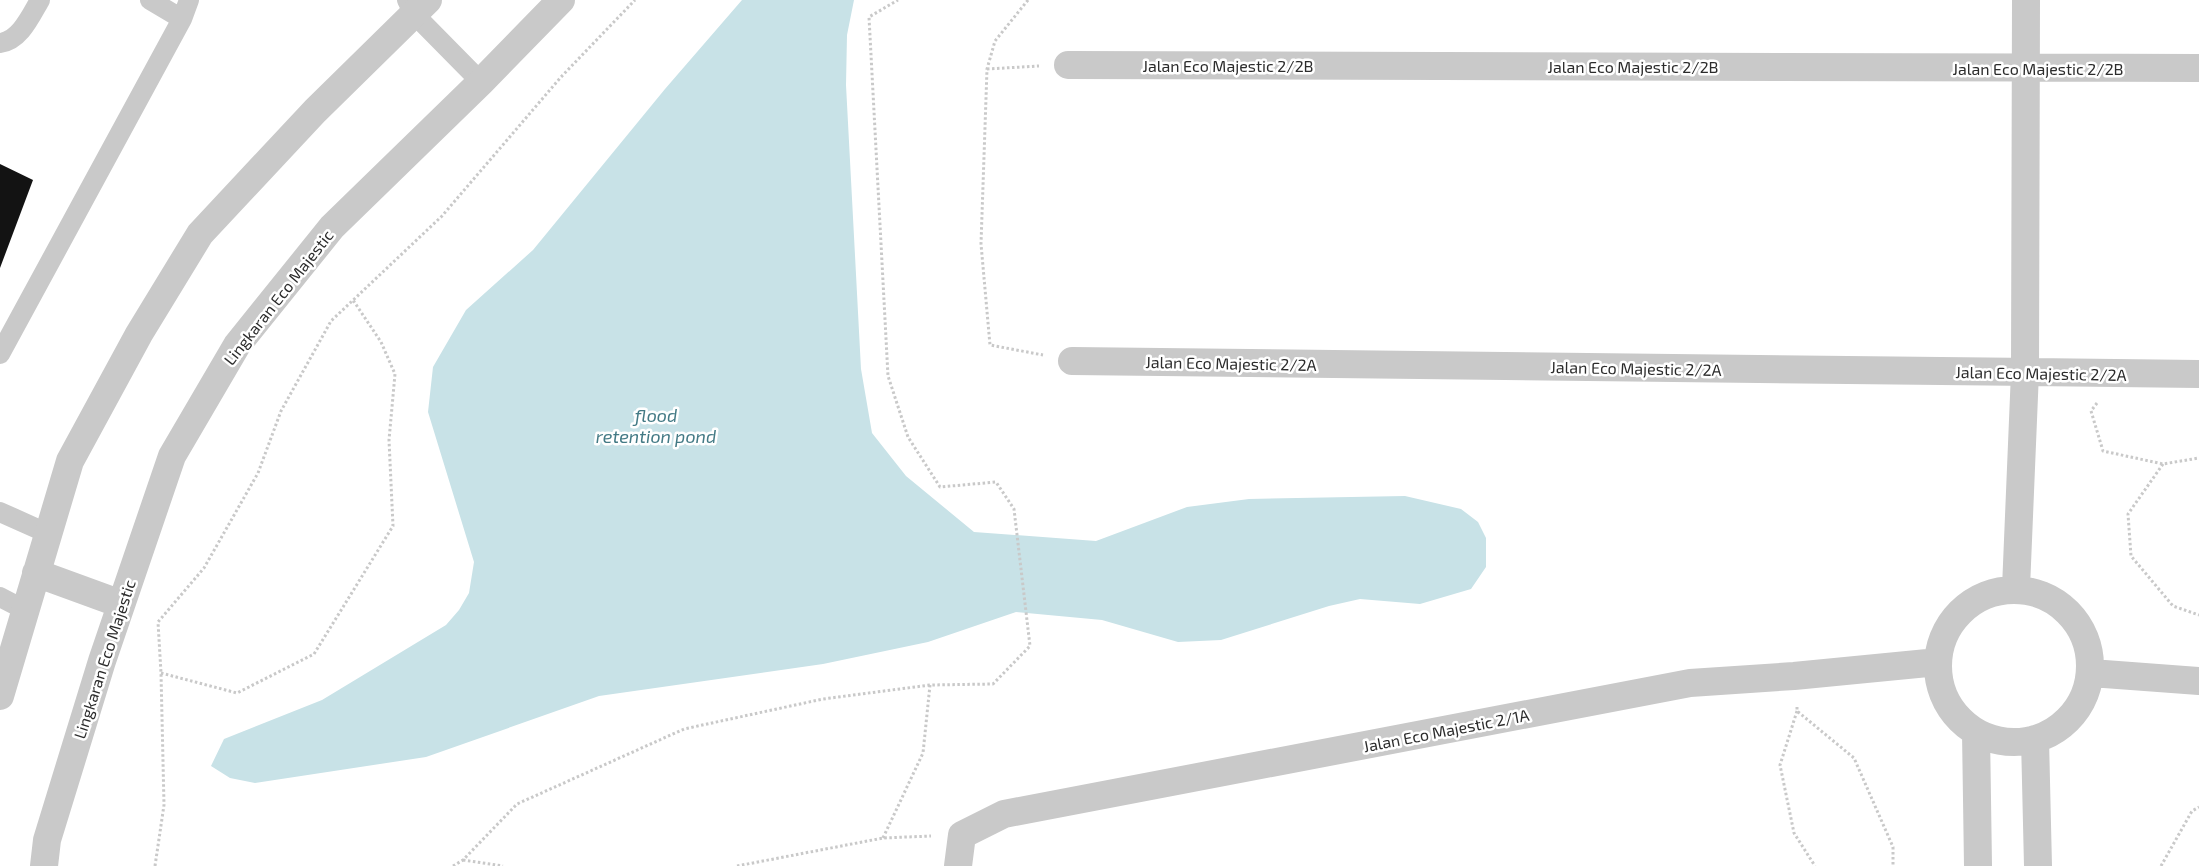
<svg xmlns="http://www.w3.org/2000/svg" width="2199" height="866" font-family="'Exo 2',sans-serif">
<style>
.water{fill:#c8e2e7}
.building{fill:#131313}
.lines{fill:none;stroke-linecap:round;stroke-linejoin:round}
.path{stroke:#c9c9c9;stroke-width:3;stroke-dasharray:2.5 2.5;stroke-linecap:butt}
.service{stroke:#c9c9c9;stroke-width:20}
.minor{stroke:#c9c9c9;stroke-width:28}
.tertiary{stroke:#c9c9c9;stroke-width:28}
.labels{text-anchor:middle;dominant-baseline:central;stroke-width:5;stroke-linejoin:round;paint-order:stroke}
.street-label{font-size:16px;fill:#2c2c2c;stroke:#fff}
.water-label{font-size:18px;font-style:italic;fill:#437a85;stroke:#fff}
</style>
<rect width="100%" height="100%" fill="#fff"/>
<!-- water -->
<path class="water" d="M742 0H854L847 35 846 85 861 369 872 433 906 476 974 532 1096 541 1187 507 1249 499 1405 496 1461 509 1478 522 1486 538V567L1471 589 1420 604 1360 599 1329 606 1221 640 1178 642 1102 620 1016 612 928 642 823 664 599 696 426 757 255 783 230 778 211 766 224 739 322 700 446 625 459 610 469 593 474 562 428 412 433 367 466 310 533 250 665 89Z"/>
<!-- building -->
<path class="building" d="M0 164 33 180 0 268Z"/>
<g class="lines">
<!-- path -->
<path class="path" d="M1028 0 995 41 987 69 981 244 990 345 1043 355
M987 69 1039 66
M2097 403 2091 411 2103 451 2163 464 2199 458
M2163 464 2128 514 2131 556 2173 606 2199 615
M161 673 237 693 314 654 393 526 389 440 395 374 381 342 353 300
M1797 707V711L1854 758 1893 847V866
M1797 711 1780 765 1794 833 1815 866
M883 838 923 753 930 685
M463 860 503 866
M155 866 164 805 161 673 158 622 204 568 258 473 281 411 331 321 442 216 561 77 635 0
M453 866 463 860 517 804 684 729 823 699 930 685 993 684 1030 646 1014 509 996 482 940 487 908 437 888 376 869 17 898 0
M737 866 883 838 931 836
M2161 866 2192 811 2199 807"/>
<!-- service -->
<path class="service" d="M150 0 182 19 189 0
M407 0 414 14 481 82
M0 43C20 41 31 15 40 0
M0 354 182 19
M0 512 49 534
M0 597 25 610"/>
<!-- minor -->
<path class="minor" d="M1068 65 2199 68
M1072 361 2199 374
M2016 588 2025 372 2026 0
M1938 666a76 76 0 1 1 152 0a76 76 0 1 1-152 0Z
M2091 673 2199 681
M1976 732 1978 866
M2035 739 2038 866
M958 866 962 835 1004 814 1690 683 1794 676 1938 662"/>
<!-- tertiary -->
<path class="tertiary" d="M36 573 121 604
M0 696 70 461 139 334 200 234 315 111 428 0
M44 866 47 840 102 661 172 456 237 345 332 227 481 82 561 0"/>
</g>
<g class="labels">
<!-- street labels -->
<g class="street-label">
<text x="1228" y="65">Jalan Eco Majestic 2/2B</text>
<text x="1633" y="66">Jalan Eco Majestic 2/2B</text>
<text x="2038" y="68">Jalan Eco Majestic 2/2B</text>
<text transform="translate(278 297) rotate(-52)">Lingkaran Eco Majestic</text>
<text transform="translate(1231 363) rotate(1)">Jalan Eco Majestic 2/2A</text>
<text transform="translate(1636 368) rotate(1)">Jalan Eco Majestic 2/2A</text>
<text transform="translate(2041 373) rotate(1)">Jalan Eco Majestic 2/2A</text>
<text transform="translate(104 659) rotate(-72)">Lingkaran Eco Majestic</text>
<text transform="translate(1446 730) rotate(-11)">Jalan Eco Majestic 2/1A</text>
</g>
<!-- water labels -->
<g class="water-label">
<text x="656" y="415">flood<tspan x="656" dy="21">retention pond</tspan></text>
</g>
</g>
</svg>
